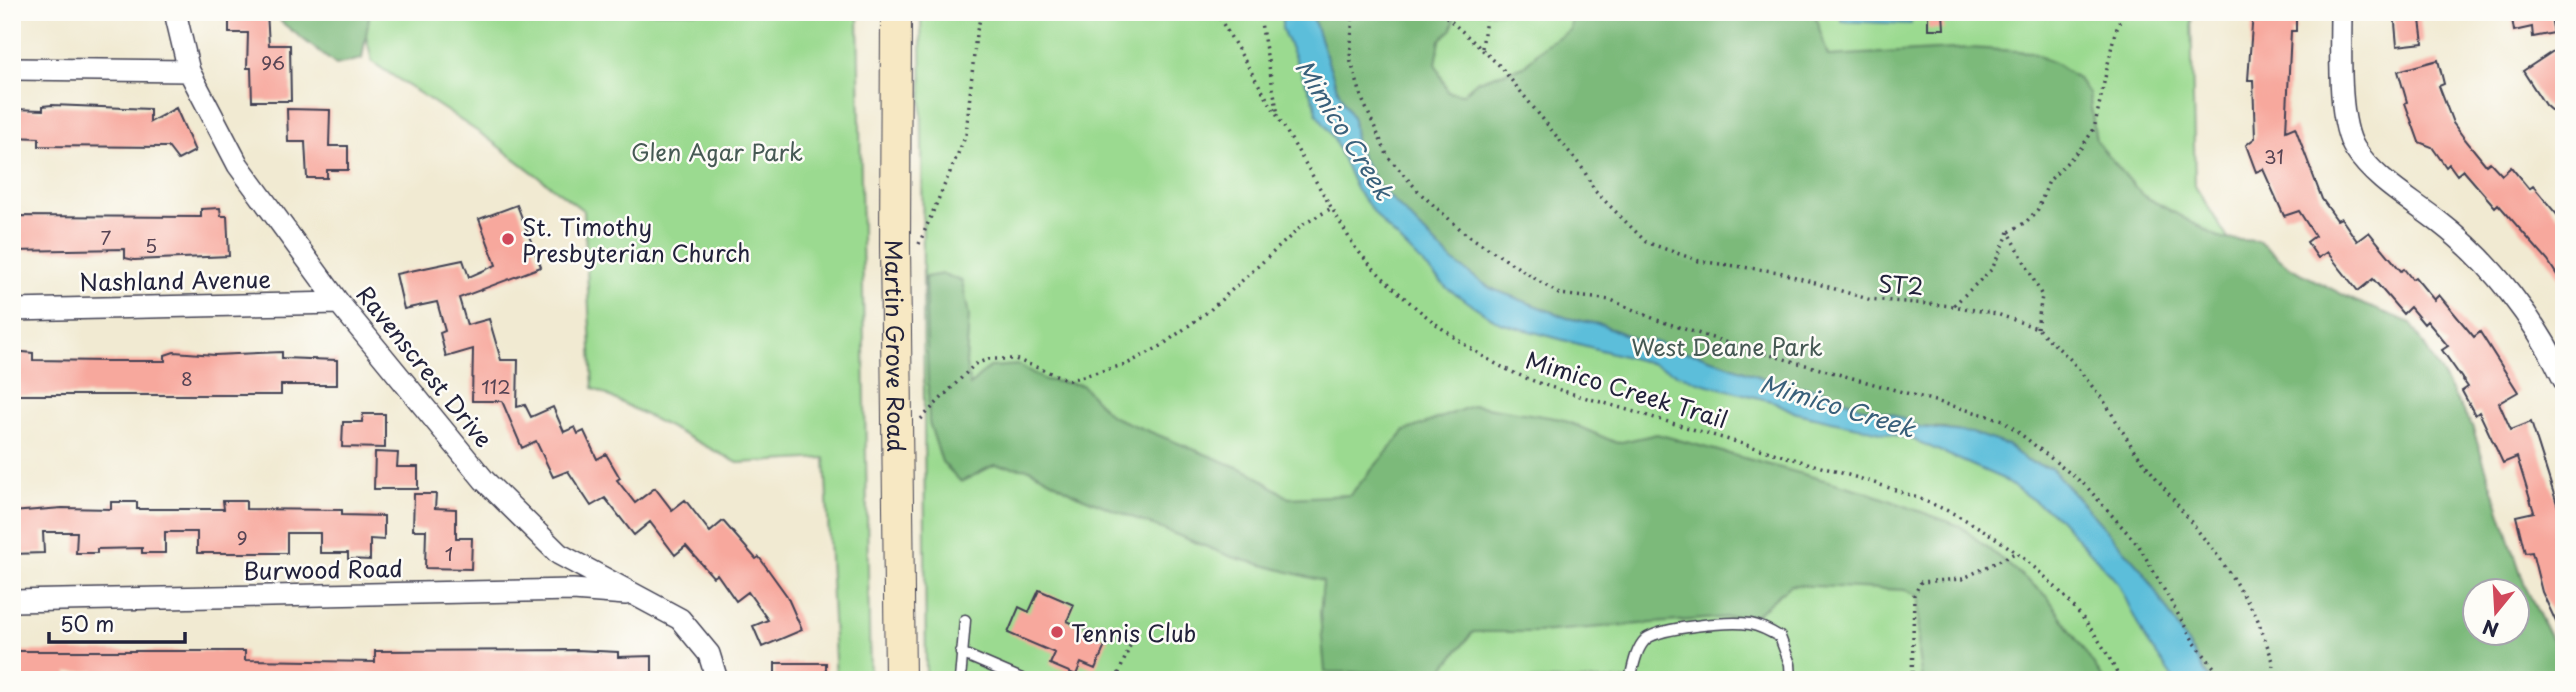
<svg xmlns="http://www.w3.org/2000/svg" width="2576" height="692" font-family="'Playpen Sans',sans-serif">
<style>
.green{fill:#9bda90;stroke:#5e7e66;stroke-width:2}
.forest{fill:#7cba7a;stroke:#4f6e5a;stroke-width:2;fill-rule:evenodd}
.water{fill:#5cbeda;stroke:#3f708a;stroke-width:2}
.building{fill:#f7a89d}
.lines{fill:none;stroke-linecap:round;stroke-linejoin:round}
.lane-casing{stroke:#414052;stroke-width:13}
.street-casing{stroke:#414052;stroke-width:24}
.secondary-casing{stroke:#414052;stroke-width:32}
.path{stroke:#414052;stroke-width:3.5;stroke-dasharray:2 5;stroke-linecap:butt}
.lane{stroke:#fff;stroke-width:10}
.street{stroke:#fff;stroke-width:21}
.secondary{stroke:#f7e8c3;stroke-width:30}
.poi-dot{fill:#d1495b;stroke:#fdfcf7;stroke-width:2.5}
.labels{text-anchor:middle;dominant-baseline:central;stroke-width:5;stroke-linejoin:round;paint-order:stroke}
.number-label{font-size:19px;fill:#574454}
.park-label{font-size:23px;fill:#465954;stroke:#fdfcf7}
.poi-label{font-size:23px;fill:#22223b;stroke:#fdfcf7;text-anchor:start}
.street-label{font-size:23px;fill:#22223b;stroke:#fdfcf7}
.water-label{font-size:24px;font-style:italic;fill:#39607b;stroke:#fdfcf7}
</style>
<rect width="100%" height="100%" fill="#fdfcf7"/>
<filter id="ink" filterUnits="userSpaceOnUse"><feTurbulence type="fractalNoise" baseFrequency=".0143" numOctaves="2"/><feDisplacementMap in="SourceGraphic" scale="14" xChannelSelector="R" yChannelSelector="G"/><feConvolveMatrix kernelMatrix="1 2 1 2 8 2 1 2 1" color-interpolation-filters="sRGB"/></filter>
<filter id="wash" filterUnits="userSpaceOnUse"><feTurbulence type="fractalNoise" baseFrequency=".00686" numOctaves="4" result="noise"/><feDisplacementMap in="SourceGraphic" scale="28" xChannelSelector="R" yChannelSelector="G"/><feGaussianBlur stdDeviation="1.57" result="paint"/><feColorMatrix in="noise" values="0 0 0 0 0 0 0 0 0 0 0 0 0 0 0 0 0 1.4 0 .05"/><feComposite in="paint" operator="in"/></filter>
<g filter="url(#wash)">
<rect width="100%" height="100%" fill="#f1ead2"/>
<!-- green -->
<path class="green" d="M361 12H858L870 680H836L825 458 738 463 593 388 584 211 486 137 372 62Z
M921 12H2191L2195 186 2235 250 2474 590V632L2533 680H926Z"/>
<!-- forest -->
<path class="forest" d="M279 12H370L362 59 336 65 281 22Z
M1311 12H1456L1452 29 1440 40 1436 65 1448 92 1463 94 1478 81 1524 66 1545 45 1570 30 1572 15 1568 12H1814L1828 56 1971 48 2031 52 2056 64 2077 78 2089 93 2096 141 2142 195 2222 239 2259 241 2289 267 2355 301 2411 323 2472 426 2525 586 2564 665V680H2210L2143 571 2052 469 2027 461 2007 445 1945 428 1919 427 1892 414 1863 408 1820 389 1782 385 1698 354 1681 352 1648 341H1639L1603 325 1567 318 1490 288 1452 261 1378 185 1360 155 1355 140 1353 119 1337 88ZM2474 590H2516V632H2474Z
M943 274 962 281 969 315 966 364 970 385 989 367 1019 365 1045 380 1082 385 1111 416 1252 473 1289 498 1350 495 1405 431 1474 405 1561 419 1617 443 1657 434 1864 491 1960 526 2047 596 2104 680H1922L1918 652 1919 596 1905 590 1790 585 1756 615 1538 632H1473L1444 668 1413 672H1325L1320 614 1323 581 1232 557 1079 496 1030 469 994 465 961 482 942 462 929 422 925 277Z"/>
<!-- water -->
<path class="water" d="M1282 12H1311L1337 88 1353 119 1355 140 1360 155 1378 185 1452 261 1490 288 1567 318 1603 325 1639 341H1653L1681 352 1698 354 1782 385 1820 389 1863 408 1892 414 1919 427 1972 433 2007 445 2027 461 2052 469 2143 571 2210 680H2174L2143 635 2118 583 2059 518 2001 478 1912 439 1796 413 1775 402 1701 383 1653 364 1500 323 1448 289 1384 225 1356 189 1333 137 1316 113 1315 103 1282 29Z
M1841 12H1911V24L1841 21Z"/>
<g id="blocks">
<!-- building -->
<path class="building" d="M229 12H267L269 45H290L291 101H252L251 68H247L248 33H229Z
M1928 12H1943L1944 29H1928Z
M2253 12H2296V31H2291L2286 131 2295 127 2322 199 2337 220 2341 218 2357 241 2369 232 2401 271 2404 269 2412 279 2415 277 2434 300 2439 295 2474 337 2480 332 2518 392 2499 403 2511 430 2531 422 2558 507 2564 534 2555 536 2564 568V639L2542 592 2532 552 2525 553 2516 516 2534 512 2517 457 2503 463 2479 412 2475 415 2462 391 2468 387 2442 350 2448 346 2427 321 2424 324 2410 307 2403 314 2373 279 2358 291 2327 252 2318 258 2307 242 2315 236 2299 211 2284 216 2263 169 2256 172 2246 145 2255 138 2253 80H2248Z
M2394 12H2419L2423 43 2397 46Z
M2511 12H2550L2554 33 2533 37 2532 27 2514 31Z
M2558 48 2564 57V122L2545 105 2523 71Z
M2438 60 2444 84 2439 86 2453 123 2464 138 2486 165 2490 162 2502 175 2511 167 2529 189 2533 186 2564 223V286L2548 261 2498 204 2495 207 2463 170 2457 175 2449 164 2446 167 2432 147 2419 142 2405 103 2407 102 2398 71Z
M52 105 150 109V122L176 108 195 151 178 160 168 147 39 146V138L12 137V109L43 110V106Z
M287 109 330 110 329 146H348V170H327V178H307L305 142H288Z
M517 205 541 267 459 298 467 325 489 319 501 360H518L517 407 525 405 531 417 553 407 564 432 575 427 578 434 584 431 597 459 606 454 620 478 617 480 635 503 655 488 672 510 685 500 710 532 723 521 756 559 759 557 787 596 802 630 762 647 753 626 768 620 748 592 736 601 717 574 713 577 686 546 675 555 650 522 634 535 605 498 591 506 568 471 553 477 536 441 522 448 502 401H472L473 349 446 357 440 333 445 331 437 302 404 309 396 274 463 260 469 277 496 265 479 219Z
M220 208 221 216H227L229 256 134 260 125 258V249L12 251V216L201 217V209Z
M12 351 33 353V360L107 361H165V355L174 352 215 355 282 352V358L337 360V385H281V395H12Z
M363 414H385V448L342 447 343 422H362Z
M375 452 398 453 397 467H418V489H374Z
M414 494H436L435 508 456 509V538H472L471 569 425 568 426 530H413Z
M223 501H246V509L342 510V515L384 516V540L370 539V560L348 559V553H320V533H287V553H197V532H165V553H142V548L97 549V553H76L77 532H43L44 553 12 554V512L62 508 111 509V502H137V509H224Z
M1039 590 1074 605 1067 621 1108 639 1095 669 1081 663 1076 675 1050 664 1055 653 1008 633 1019 607 1029 612Z
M576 650 618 652V657L652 656V680H549V677L522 680H96L95 671 67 672V680H12V651H245V660L375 662V651Z
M775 663H826V680H775Z"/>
</g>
</g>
<g filter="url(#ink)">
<use href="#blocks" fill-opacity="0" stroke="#414052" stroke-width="2"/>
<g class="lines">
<!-- lane casing -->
<g class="lane-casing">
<path id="lane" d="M961 653 1024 680
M960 680 965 620
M1630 680C1633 667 1636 648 1646 639 1662 627 1729 621 1750 624 1761 626 1770 631 1780 637L1790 664 1791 680"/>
</g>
<!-- street casing -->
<g class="street-casing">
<path id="street" d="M175 12 189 71 238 165 339 303 484 480 559 554 680 619 709 654 717 680
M2341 12C2341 46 2337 121 2355 149 2376 181 2410 199 2439 222 2491 262 2536 320 2564 380
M12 69 189 71
M12 310 339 303
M12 601 573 590 626 594"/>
</g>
<!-- secondary casing -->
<g class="secondary-casing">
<g id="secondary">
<path id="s1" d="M896 12 895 245 900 680"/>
</g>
</g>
<!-- path -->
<path class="path" d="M1216 12 1354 246C1388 289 1457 345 1506 369 1542 387 1582 396 1621 408 1682 426 1743 444 1804 462 1858 478 1915 493 1964 519 2029 554 2091 612 2120 680
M1259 12 1278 115
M1353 12 1350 59 1363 101 1388 157 1421 194 1466 234 1559 294 1611 300 1657 320 1734 345 2003 420 2086 486 2139 546 2194 642 2224 680
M1441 12 1500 66 1583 169 1595 191 1646 242 1699 261 1779 272 1868 299 1953 306 1997 314 2037 328 2071 360 2104 401 2134 450 2221 560 2256 615 2273 661 2272 680
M1482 48 1487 12
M919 244 966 135 976 34 982 12
M1954 305 1992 269 2009 232
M2037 328 2042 296 2009 232 2026 222 2038 209 2049 181 2081 148 2094 129 2114 36 2123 12
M921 419 975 364 989 359H1015L1069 380 1127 364 1161 346 1210 310 1304 224 1330 209
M1116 680 1134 636
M1912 680 1914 595 1921 582 1962 579 2015 553"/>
<!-- lane -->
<use href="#lane" class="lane"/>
<!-- street -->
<use href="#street" class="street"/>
<!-- secondary -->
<use href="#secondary" class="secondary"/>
</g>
</g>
<!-- markers -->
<g class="poi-dot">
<circle cx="508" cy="239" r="7"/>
<circle cx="1057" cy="632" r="7"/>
</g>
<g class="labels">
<!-- number labels -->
<g class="number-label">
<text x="273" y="62">96</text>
<text x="2274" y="156">31</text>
<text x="106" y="237">7</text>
<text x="151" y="245">5</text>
<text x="187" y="378">8</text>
<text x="496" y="386">112</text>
<text x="242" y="537">9</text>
<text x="449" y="553">1</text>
</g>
<!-- park labels -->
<g class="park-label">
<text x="717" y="151">Glen Agar Park</text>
<text x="1727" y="346">West Deane Park</text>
</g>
<!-- poi labels -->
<g class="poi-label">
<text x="522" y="226">St. Timothy<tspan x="522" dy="26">Presbyterian Church</tspan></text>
<text x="1071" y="632">Tennis Club</text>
</g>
<!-- street labels -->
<g class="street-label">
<text transform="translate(175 280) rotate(-1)">Nashland Avenue</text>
<text transform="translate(1901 284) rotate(4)">ST2</text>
<text stroke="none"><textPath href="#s1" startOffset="334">Martin Grove Road</textPath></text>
<text transform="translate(425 366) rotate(51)">Ravenscrest Drive</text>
<text transform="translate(1627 389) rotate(17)">Mimico Creek Trail</text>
<text transform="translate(323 569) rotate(-1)">Burwood Road</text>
</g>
<!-- water labels -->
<g class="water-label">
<text transform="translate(1345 129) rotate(58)">Mimico Creek</text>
<text transform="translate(1838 405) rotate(17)">Mimico Creek</text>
</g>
</g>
<!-- margin -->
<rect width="2576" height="692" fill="none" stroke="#fdfcf7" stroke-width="42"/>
<!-- north arrow -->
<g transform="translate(2496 612) rotate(198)"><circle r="33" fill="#fdfcf7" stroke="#a5a5ac" stroke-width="2"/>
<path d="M0-5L12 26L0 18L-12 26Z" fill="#d1495b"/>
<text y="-10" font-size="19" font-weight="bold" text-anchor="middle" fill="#22223b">N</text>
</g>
<!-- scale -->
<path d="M49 632v10h136v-10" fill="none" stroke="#22223b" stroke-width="3.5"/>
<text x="60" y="632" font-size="21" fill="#22223b" stroke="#fdfcf7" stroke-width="5" paint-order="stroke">50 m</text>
</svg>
